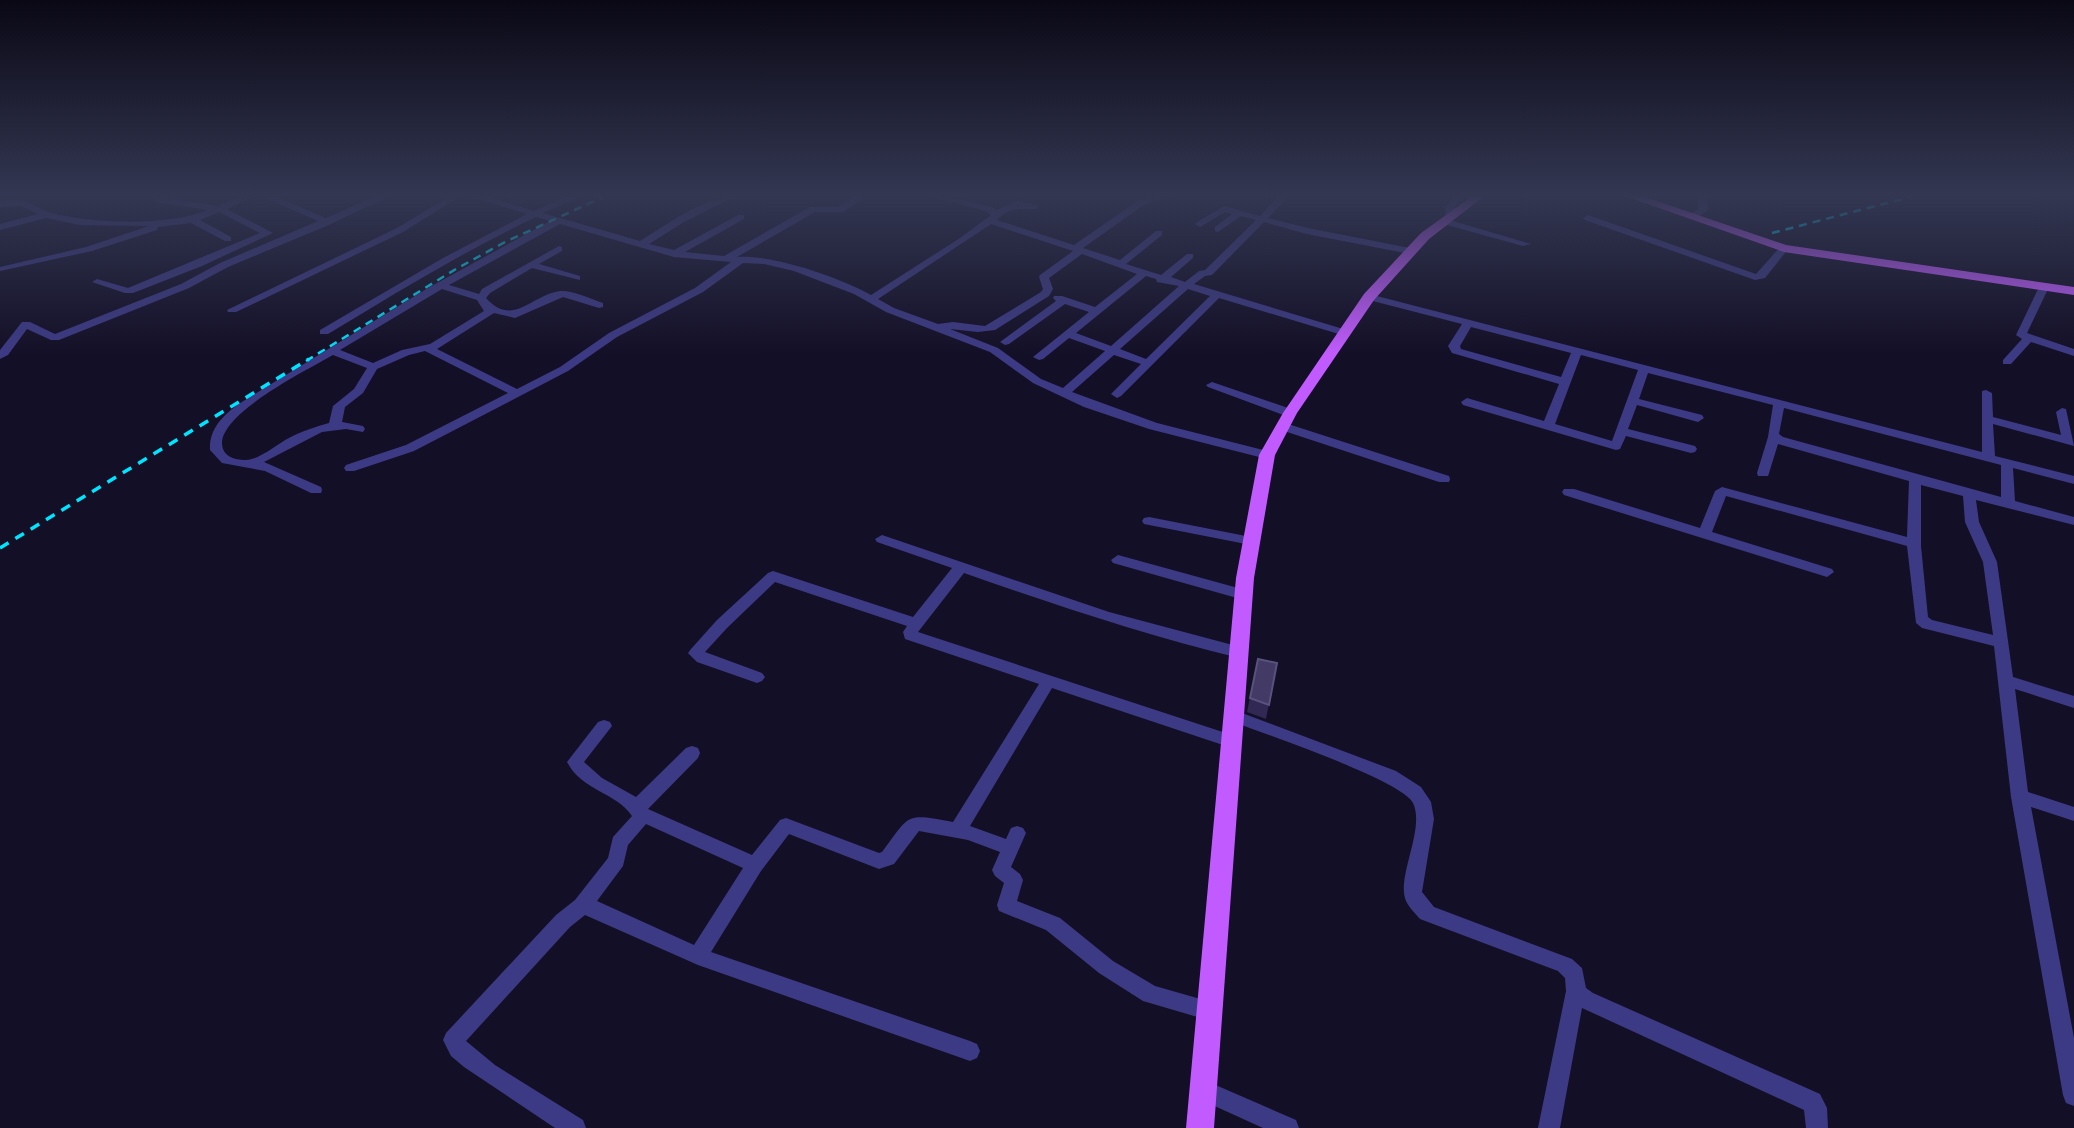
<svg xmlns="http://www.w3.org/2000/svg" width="2074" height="1128" font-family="Figtree,sans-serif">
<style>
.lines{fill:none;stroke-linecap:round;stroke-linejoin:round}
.minor{fill:#3d3a85;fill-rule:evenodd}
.major{fill:#c25bff;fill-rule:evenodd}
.rail-far1{stroke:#00e5ff;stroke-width:2.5;stroke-dasharray:8 6;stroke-linecap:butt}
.rail{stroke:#00e5ff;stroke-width:3.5;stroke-dasharray:10 8;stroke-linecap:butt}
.wall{fill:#312854}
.building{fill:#433a66;stroke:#5a527e;stroke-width:2}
</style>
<rect width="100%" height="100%" fill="#130f26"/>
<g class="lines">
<!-- minor -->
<path class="minor" d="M159 197 218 206 240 197H253L227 209 273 233 202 266 133 293H125L92 282 97 279 128 288 260 233 219 212 200 220 231 237V241H225L191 223 158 227 157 230 92 251 0 271V267L86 247 149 226 80 225 46 218 0 230V224L38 214 21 206 0 207V201C8 201 19 199 27 202 36 205 43 211 52 213 92 224 170 226 208 210L155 202V198Z
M263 197H276L326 218 374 197H387L331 224 228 267 189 288 59 340H51L27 329 8 355 0 359V350L22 322H30L55 334 181 284 220 263 318 221Z
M448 197H459L403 232 236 312H228L227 310 397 228Z
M473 197H488L534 211 565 197H578L543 213 640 241C665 226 703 197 733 197L684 222 649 244 674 250 738 215H744V219L685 252 724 256 810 207H838L854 197H865L843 212H815L737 257C772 254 839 277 871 295L960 238 991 215 986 211 933 197H950L992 207 996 210 1018 201 1037 205V209C1018 210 1013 205 997 220L1074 245 1139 200 1171 197 1145 204 1083 248 1120 260 1156 231H1162V235L1126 264 1161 275 1187 254H1193V258L1171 277 1185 282 1199 271 1205 270 1256 220 1241 216 1218 232 1215 231V227L1232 214 1225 212 1200 227 1195 224 1197 222 1224 206 1260 216 1278 197H1288L1268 218 1308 228 1410 248 1415 251 1410 254 1307 234 1264 222 1212 275 1205 276 1194 284 1350 331V335H1342L1219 298 1121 396 1117 398 1111 394 1141 364 1114 355 1072 392 1157 423 1271 452 1273 455 1271 458 1267 459 1149 429 1084 407 1033 383 990 352 886 312 854 294 794 271 764 264 743 263 703 292 617 337 568 371 414 451 354 471H346L344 468 346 465 406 445 508 393 425 351 409 355 377 369 363 393 345 407 342 422 363 426 365 429 363 432 346 429 322 432 264 462 321 487 322 490 321 493H311L265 471 222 463 210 450C209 429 222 417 237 405L428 288 550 221 536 217C464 251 396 293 328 334H320V330L443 258 527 214ZM560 224 674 257 731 262 695 288 609 333 560 367 517 389 437 349 494 313 515 318 563 297 599 308 603 307V303C591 299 572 290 560 291 531 295 513 328 486 298L490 293 532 268 580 280V276L539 264 562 251V247L559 246 482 289 479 294 449 285ZM991 224 1073 251 1040 275 1039 277 1043 289 1041 292 985 326 953 322 938 324 894 308 878 299ZM1082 254 1137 274 1095 307 1062 296H1054L1053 298 1056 301 1000 342 1005 345 1009 344 1065 304 1089 312 1033 357 1039 360 1043 359 1069 338 1105 351 1063 388 1041 379 998 348 950 329 978 332 995 330 1049 296 1053 289 1049 278ZM1146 276 1156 279 1157 282 1179 286 1111 346 1076 333ZM442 289 477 300 484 311 430 344 402 350 373 363 340 350ZM1188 289 1210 296 1146 359 1120 349ZM333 355 367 368 354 389 333 406 329 423C315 427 302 431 289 438 277 444 259 460 246 460 238 460 226 458 223 449 211 417 309 369 333 355Z
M1454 197H1463L1455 207 1452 218H1446L1445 207Z
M1699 197H1707L1708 210 1695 219H1689V215L1698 209Z
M1588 215 1756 274 1781 246 1789 248 1765 278 1755 280 1585 220 1583 218Z
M1440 219H1446L1531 244 1523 246 1440 223Z
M2044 284 2049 287 2027 333 2074 349V356L2031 342 2011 364H2003V360L2022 339 2016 335 2039 287Z
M1369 294 1982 452V391L1986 390 1992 393 1993 417 2061 435 2056 412 2062 408 2066 409 2074 446 1993 424 1995 456 2074 476V484L2013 468 2015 501 2074 517V525L1976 500 1979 522 1997 562 2013 677 2074 696V708L2015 689 2028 792 2074 807V821L2031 807 2074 1038V1106L2066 1103 2063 1095 2011 797 1994 646 1922 628 1916 623 1907 546 1726 496 1712 532 1832 569 1834 572 1827 577 1564 495 1562 492 1564 489H1574L1700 528 1715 491 1722 487 1907 537 1909 481 1778 444 1769 473 1768 476H1758L1757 473 1768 437 1773 405 1648 373 1639 399 1702 415 1704 418 1698 422 1637 405 1628 429 1695 446 1697 449 1695 452 1691 453 1626 436 1620 449 1616 450 1463 405 1461 402 1467 398 1544 421 1559 384 1452 353 1448 346 1462 324 1365 299V295ZM1471 327 1571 353 1561 377 1461 349 1460 346ZM1581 355 1638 370 1612 441 1555 424ZM1784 408 2001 465V497L1783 437 1779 434ZM1921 485 1963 496 1965 522 1983 562 1993 635 1932 620 1928 617 1921 546Z
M1212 382 1294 410 1296 413 1290 417 1286 416 1208 387 1206 385Z
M1282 422 1449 476 1450 479 1449 482H1439L1278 429 1276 426 1278 423Z
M1149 517 1251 537 1258 541 1251 545 1144 524 1142 521 1144 518Z
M882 535 1109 612 1244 648 1247 652 1244 656 1239 658C1145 635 1055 605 964 573L918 632 1238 737 1240 742 1238 747 1232 748 1052 688 970 826 1006 839 1011 828 1017 826 1023 828 1026 833 1011 867 1020 874 1023 880 1017 901 1060 918 1113 961 1155 986 1218 1004 1221 1011 1218 1018 1211 1021 1143 1001 1099 973 1046 930 999 911 997 905 1004 883 995 876 992 870 1000 852 968 840 919 831 894 864 879 869 789 834 761 871 711 952 970 1041 977 1044 980 1051 977 1058 970 1061 698 965 585 915 570 927 466 1041 495 1065 583 1120 586 1128H555L464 1067 451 1056 443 1040 446 1033 556 915 575 900 608 858 613 837 632 816C616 792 582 791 567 762L598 722 604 720 610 722 612 726 584 762 602 778 636 797 686 748 692 746 698 748 700 753 698 758 648 809 752 855 780 820 786 818 879 853 882 852C911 814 904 813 953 822L1039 684 905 639 903 632 907 626 775 582 727 628 705 652 762 673 765 677 762 681 757 683 697 662 688 653 691 649 717 620 768 573 773 571 913 617 952 568 877 542 875 539ZM646 824 743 868 694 945 597 901 623 866 628 845Z
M1118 555 1249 591 1251 595 1244 600 1113 563 1111 560Z
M1234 710 1396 771 1421 787 1431 802 1434 819 1422 892 1434 907 1572 959 1582 968 1586 988 1593 993 1820 1094 1827 1108 1828 1128H1806L1804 1110 1582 1008 1560 1128H1538L1566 991 1565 978 1558 971 1420 919C1415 913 1407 906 1405 898 1398 874 1425 828 1413 803 1402 780 1259 732 1228 720L1226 716 1228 712Z
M1204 1080 1296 1120 1299 1128H1263L1197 1098 1193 1091 1197 1084Z"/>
<!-- major -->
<path class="major" d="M1471 197H1483L1429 239 1374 300 1297 413 1275 455 1254 578 1214 1128H1186L1236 578 1259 455 1283 413 1364 294 1421 233Z
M1628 197H1645L1786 245 2074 287V295L1784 252Z"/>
<!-- rail-far1 -->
<path class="rail-far1" d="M1772 233 1910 197
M306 361 456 269 505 242 603 197"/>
<!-- rail -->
<path class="rail" d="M0 548 309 359"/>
</g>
<!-- wall -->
<path class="wall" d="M1258 659 1277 663 1266 719 1247 712Z"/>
<!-- building -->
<path class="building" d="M1258 659 1277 663 1269 705 1250 698Z"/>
<!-- sky -->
<linearGradient id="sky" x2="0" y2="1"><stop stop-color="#0a0815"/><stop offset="0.55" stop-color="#333752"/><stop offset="1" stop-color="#333752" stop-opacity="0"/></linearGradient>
<rect width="2074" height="355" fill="url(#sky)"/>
</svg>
